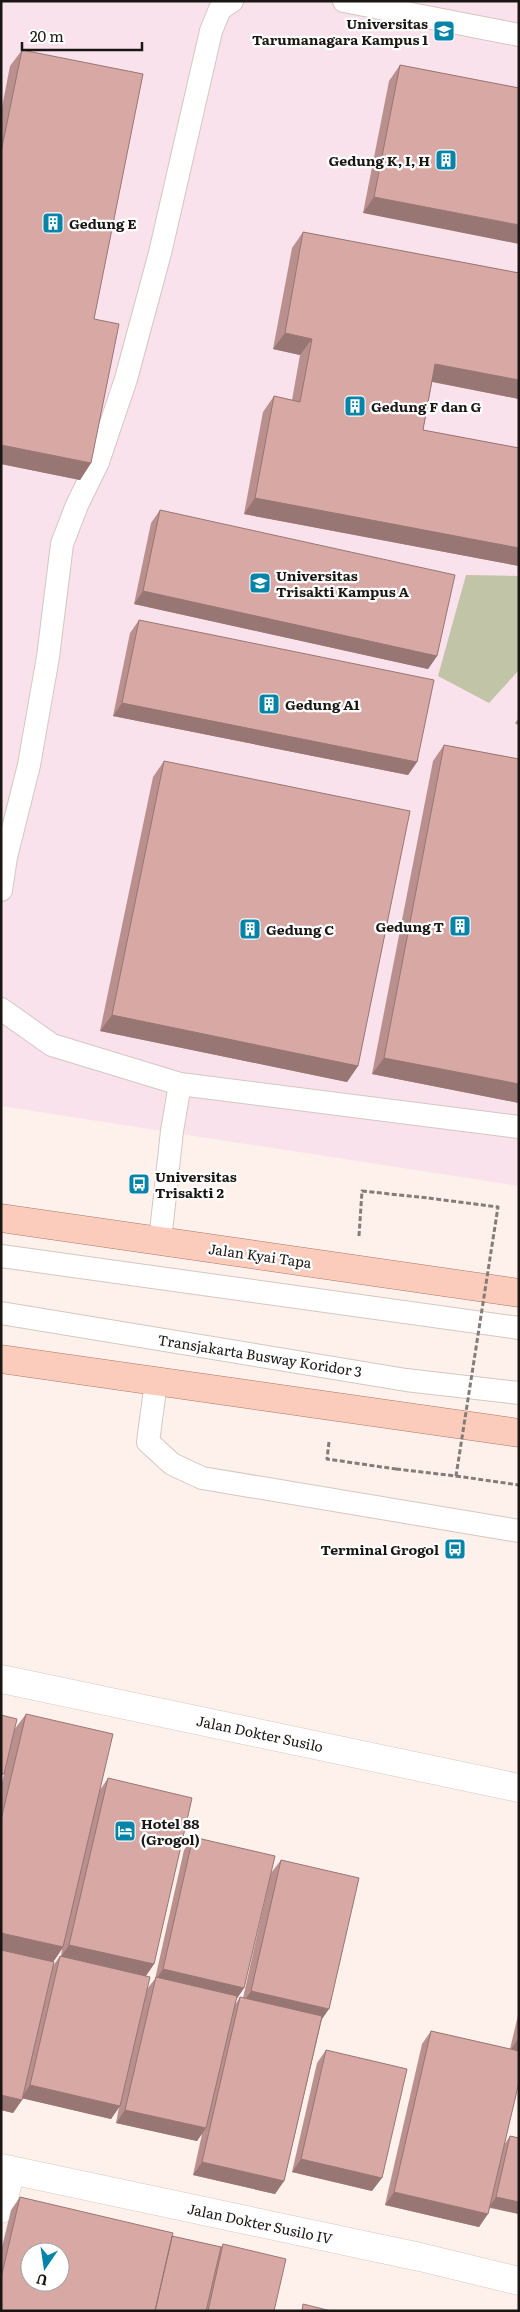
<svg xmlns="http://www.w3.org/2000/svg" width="520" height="2312" font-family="Literata,serif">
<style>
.education{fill:#fae2ec}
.green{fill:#c1c4a6}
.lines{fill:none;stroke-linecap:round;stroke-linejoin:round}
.lane-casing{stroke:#d4c7c1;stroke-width:24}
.street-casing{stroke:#d4c7c1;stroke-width:29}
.secondary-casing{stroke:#d4c7c1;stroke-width:29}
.primary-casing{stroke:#aa7665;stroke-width:29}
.path{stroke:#847c78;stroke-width:3;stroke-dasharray:5 2.5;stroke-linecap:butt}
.lane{stroke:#fff;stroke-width:22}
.street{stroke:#fff;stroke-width:28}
.secondary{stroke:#fff;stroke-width:28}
.primary{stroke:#fbccbc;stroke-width:28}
.path-bridge{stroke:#847c78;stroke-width:3;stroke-dasharray:5 2.5;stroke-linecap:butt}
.wall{fill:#ba908e;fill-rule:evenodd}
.shaded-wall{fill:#977674}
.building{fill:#d8a8a5;stroke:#977674;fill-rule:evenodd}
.labels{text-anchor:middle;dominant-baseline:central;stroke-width:4.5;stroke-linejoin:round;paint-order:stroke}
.poi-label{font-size:14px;font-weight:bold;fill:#1a1614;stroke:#fff;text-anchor:start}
.street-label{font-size:14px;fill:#1a1614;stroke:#fff}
</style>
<rect width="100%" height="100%" fill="#fef0ea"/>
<!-- education -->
<path class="education" d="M1 1H519V1186L1 1106Z"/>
<!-- green -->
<path class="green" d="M466 575 519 576V670L489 703 438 676Z"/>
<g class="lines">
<!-- lane casing -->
<g class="lane-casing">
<path id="lane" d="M344 1 519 35
M1 890 6 857 29 765 48 657 62 544 77 505 98 462 126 379 160 253 211 31 220 9 232 1
M1 1009 52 1045 180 1084 519 1127
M160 1241 172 1131 180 1084
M1 1256 519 1328
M1 1313 406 1380 519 1393
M156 1382 148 1442 172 1464 202 1478 519 1531"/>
</g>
<!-- street casing -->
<g class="street-casing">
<path id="street" d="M1 2168 420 2257 519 2281
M1 2209 11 2170"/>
</g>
<!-- secondary casing -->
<g class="secondary-casing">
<path id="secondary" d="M1 1679 519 1788"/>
</g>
<!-- primary casing -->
<g class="primary-casing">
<path id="primary" d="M1 1218 519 1293
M1 1359 519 1433"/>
</g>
<!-- path -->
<path class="path" d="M359 1236 362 1191 428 1198
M329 1442 327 1459 396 1469
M456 1476 519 1485"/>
<!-- lane -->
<use href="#lane" class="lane"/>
<!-- street -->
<use href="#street" class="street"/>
<!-- secondary -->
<use href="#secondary" class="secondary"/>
<!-- primary -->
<use href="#primary" class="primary"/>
<!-- path-bridge -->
<path class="path-bridge" d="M396 1469 456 1476 498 1207 428 1198"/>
</g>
<!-- wall -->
<path class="wall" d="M22 50 94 319 91 463 80 480 1 464V112L10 66Z
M400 65 519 88 363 213 389 81Z
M303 232 519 273V399L432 382 423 430 519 448V566L244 514 263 412 274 396 292 400 300 355 273 349 292 248Z
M160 510 437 656 428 669 134 604 151 523Z
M139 620 417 762 408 775 113 716 130 633Z
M519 718V726L515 723Z
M444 745 519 759V1103L372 1074 433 761Z
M164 761 358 1066 347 1082 100 1031 153 777Z
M26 1714 100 1790 108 1778 154 1964 146 1976 147 1989 155 1979 184 1850 193 1837 244 1988 236 2000 235 2005 240 1997 243 1998 271 1873 281 1860 322 2019 284 2181 275 2194 193 2175 202 2134 197 2141 116 2123 119 2107 111 2119 22 2098V2100L13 2113 1 2110V1787L14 1730ZM62 1949 61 1956H60L53 1966V1962Z
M519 2011V2082L504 2145 510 2136 519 2138V2214L490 2208 479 2227 385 2205 422 2044 431 2031 510 2049Z
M326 2050 372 2191 292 2172 317 2063Z
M20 2197 172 2236 221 2247 223 2244 274 2311H1V2251L11 2210Z"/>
<!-- shaded-wall -->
<path class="shaded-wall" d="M374 197 519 225V244L363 213Z
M285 333 312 339 300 355 273 349Z
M435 364 519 380V399L424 380Z
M1 445 91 463 80 480 1 464Z
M255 498 519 548V566L244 514Z
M143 591 437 656 428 669 134 604Z
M122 703 417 762 408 775 113 716Z
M112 1015 358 1066 347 1082 100 1031Z
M384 1058 519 1084V1103L372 1074Z
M1 1933 63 1947 52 1964 1 1952Z
M69 1945 154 1964 145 1977 60 1958Z
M163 1969 244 1988 235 2001 155 1981Z
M251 1991 329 2009 320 2022 242 2004Z
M518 2039 519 2054 509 2052Z
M30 2085 120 2106 111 2119 21 2098Z
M1 2095 22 2100 13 2113 1 2110Z
M125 2110 206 2128 197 2141 116 2123Z
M301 2159 382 2178 372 2191 292 2172Z
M202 2162 284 2181 275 2194 193 2175Z
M394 2192 488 2214 479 2227 385 2205Z
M496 2197 519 2202V2214L489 2207Z"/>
<!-- building -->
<path class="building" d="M22 50 143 74 94 319 119 324 91 463 1 445V152Z
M400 65 519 88V225L374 197Z
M303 232 519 273V380L435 364 423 430 519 448V548L255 498 274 396 300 402 312 339 285 333Z
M160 510 455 575 437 656 143 591Z
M139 620 434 680 417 762 122 703Z
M444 745 519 759V1084L384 1058Z
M164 761 410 811 358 1066 112 1015Z
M26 1714 113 1734 63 1947 1 1933V1820Z
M1 1715 17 1719 4 1774H1Z
M108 1778 192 1798 154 1964 69 1945Z
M193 1837 275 1856 244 1988 163 1969Z
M281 1860 359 1878 329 2009 251 1991Z
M1 1950 54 1962 22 2100 1 2095Z
M60 1956 150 1977 120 2106 30 2085Z
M156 1977 237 1996 206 2128 125 2110Z
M240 1997 322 2016 284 2181 202 2162Z
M431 2031 519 2051V2082L488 2214 394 2192Z
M326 2050 407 2069 382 2178 301 2159Z
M510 2136 519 2138V2202L496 2197Z
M20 2197 173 2233 155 2311H1V2278ZM30 2252H60V2282H30Z
M172 2236 221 2247 206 2311H155Z
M223 2244 286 2259 274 2311H208Z
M303 2304 331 2311H302Z"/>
<!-- icons -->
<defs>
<g id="university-square" transform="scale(1.125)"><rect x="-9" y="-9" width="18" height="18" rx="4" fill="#0684a8" stroke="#fff"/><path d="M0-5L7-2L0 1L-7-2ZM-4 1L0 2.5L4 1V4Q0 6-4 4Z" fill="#fff"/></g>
<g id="building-square" transform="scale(1.125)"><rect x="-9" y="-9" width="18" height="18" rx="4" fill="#0684a8" stroke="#fff"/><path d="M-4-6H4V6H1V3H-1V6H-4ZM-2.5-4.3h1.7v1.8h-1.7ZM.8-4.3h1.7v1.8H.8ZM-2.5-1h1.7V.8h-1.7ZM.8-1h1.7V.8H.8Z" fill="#fff"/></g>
<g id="bus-square" transform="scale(1.125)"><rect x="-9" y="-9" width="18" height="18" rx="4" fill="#0684a8" stroke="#fff"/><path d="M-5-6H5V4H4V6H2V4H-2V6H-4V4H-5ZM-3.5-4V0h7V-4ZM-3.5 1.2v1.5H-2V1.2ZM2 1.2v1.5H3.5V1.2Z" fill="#fff"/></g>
<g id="hotel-square" transform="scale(1.125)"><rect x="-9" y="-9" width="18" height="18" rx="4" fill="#0684a8" stroke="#fff"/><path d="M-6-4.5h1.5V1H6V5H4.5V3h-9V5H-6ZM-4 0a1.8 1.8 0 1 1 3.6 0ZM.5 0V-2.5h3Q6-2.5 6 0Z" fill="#fff"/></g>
</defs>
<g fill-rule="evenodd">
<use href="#university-square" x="444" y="31"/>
<use href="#building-square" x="446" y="160"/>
<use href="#building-square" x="53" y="223"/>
<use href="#building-square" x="355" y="406"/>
<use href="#university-square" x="260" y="583"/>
<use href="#building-square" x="269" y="704"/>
<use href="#building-square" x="460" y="926"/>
<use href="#building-square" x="250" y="929"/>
<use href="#bus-square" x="139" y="1184"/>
<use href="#bus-square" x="455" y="1549"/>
<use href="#hotel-square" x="125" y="1831"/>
</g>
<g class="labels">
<!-- poi labels -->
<g class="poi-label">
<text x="428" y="23" text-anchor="end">Universitas<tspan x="428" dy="16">Tarumanagara Kampus 1</tspan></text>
<text x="430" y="160" text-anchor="end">Gedung K, I, H</text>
<text x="69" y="223">Gedung E</text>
<text x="371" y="406">Gedung F dan G</text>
<text x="276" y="575">Universitas<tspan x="276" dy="16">Trisakti Kampus A</tspan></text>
<text x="285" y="704">Gedung A1</text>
<text x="444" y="926" text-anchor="end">Gedung T</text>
<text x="266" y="929">Gedung C</text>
<text x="155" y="1176">Universitas<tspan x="155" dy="16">Trisakti 2</tspan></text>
<text x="439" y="1549" text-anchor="end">Terminal Grogol</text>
<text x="141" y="1823">Hotel 88<tspan x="141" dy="16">(Grogol)</tspan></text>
</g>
<!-- street labels -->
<g class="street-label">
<text transform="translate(260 1255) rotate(8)">Jalan Kyai Tapa</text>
<text transform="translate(260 1355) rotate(9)">Transjakarta Busway Koridor 3</text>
<text transform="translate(260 1733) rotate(12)">Jalan Dokter Susilo</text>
<text transform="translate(260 2223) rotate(12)">Jalan Dokter Susilo IV</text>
</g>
</g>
<!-- border -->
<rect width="520" height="2312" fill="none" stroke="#1a1614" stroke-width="5"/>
<!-- north arrow -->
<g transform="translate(45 2267) rotate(193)"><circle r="24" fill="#ffffff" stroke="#a3a2a1"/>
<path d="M0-4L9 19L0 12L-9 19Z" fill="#0684a8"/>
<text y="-8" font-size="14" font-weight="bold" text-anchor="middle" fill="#1a1614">U</text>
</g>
<!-- scale -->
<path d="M22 42v8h120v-8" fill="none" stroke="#1a1614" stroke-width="2.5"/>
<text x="30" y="42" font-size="15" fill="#1a1614" stroke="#ffffff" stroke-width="4" paint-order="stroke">20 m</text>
</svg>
